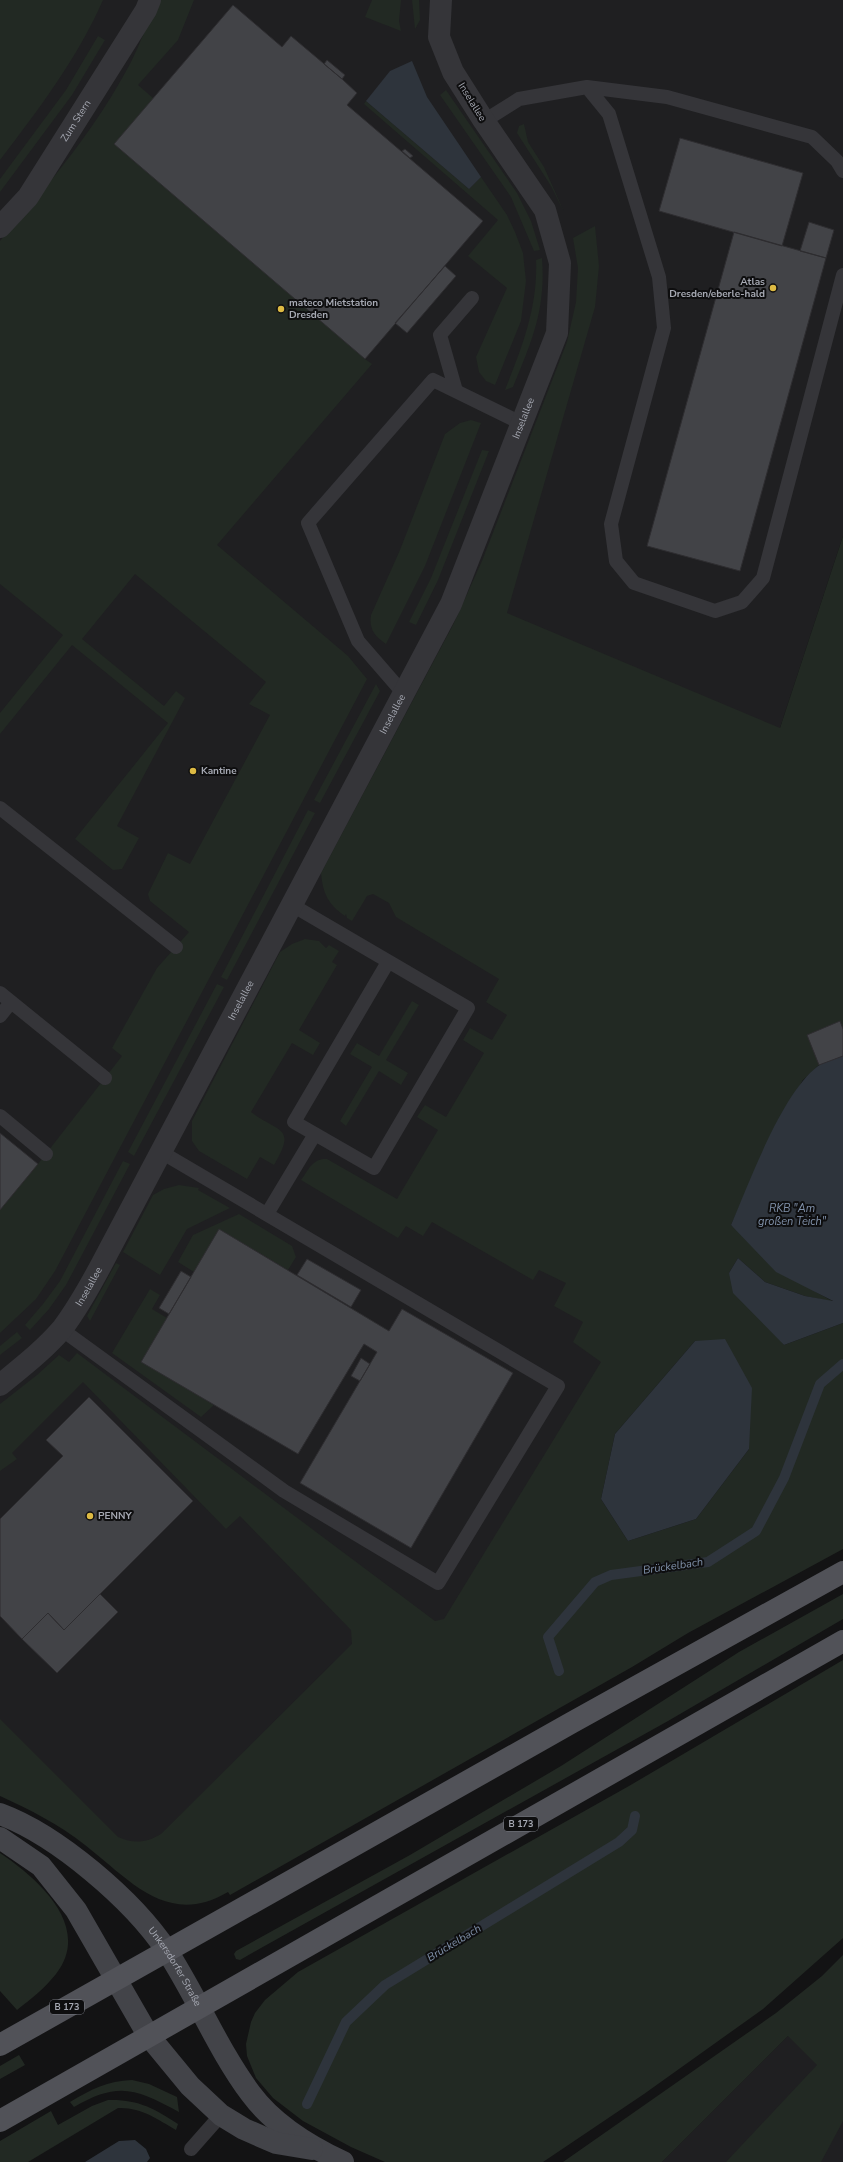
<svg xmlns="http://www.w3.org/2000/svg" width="843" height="2162" font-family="'Nunito Sans',sans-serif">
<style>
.built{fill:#1f1f21}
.green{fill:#222923;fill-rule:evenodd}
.water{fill:#2e343c}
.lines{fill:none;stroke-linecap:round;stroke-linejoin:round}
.stream{stroke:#2e343c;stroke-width:10}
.building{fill:#424347;stroke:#2e2d30}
.lane{stroke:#353539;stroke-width:14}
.street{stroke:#353539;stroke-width:22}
.secondary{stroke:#434449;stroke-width:22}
.primary{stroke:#515258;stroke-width:22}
.poi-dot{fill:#ddba43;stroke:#0e0e0f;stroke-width:1.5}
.labels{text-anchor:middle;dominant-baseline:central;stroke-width:4;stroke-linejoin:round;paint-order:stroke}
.shield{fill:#0e0e0f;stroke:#787a82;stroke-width:1}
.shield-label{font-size:9px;font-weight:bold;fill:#a6a9b3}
.street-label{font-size:10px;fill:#a6a9b3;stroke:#0e0e0f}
.poi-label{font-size:10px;font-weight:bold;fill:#a6a9b3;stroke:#0e0e0f;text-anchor:start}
.water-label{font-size:11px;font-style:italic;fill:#8192ab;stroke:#0e0e0f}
</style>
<rect width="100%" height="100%" fill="#131314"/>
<!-- built -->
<path class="built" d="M0 0H843V536L780 728 833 816 539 1546 212 1883 0 1787Z
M788 2036H843V2162H662Z"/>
<!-- green -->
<path class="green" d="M0 0H103C77 59 39 109 0 160Z
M157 0H194L178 40 138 85 153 98 365 359 372 364 217 545 348 656 367 679 55 1271 36 1299 0 1333V1210L38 1164 122 1056 112 1048 157 968 189 932 150 901 148 894 168 853 190 864 270 715 249 704 266 682 135 574 82 639 164 706 176 691 185 698 117 826 139 838 122 869 113 870 75 839 168 723 72 645 0 734V713L63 635 0 584V241C48 186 97 127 131 62 141 42 149 20 157 0Z
M372 0H401L399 21 401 31 365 17Z
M412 0H419L420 20 415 29Z
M98 36 105 40 72 95 0 192V179L66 90Z
M446 90 517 193 531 221 540 250 534 251 511 197 440 95Z
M366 101 469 189 481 177 507 215 515 232 523 253 526 281 521 321 495 385 486 381 479 372 476 357 507 288 468 256 498 220 364 104Z
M524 124 528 142 544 167 564 212 551 186 517 133 519 126Z
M595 226 599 266 595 307 507 613 780 728 843 536V1029L840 1021 807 1035 819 1065 803 1080 775 1127 731 1225 816 1292 834 1302 805 1296 765 1282 738 1258 729 1273 784 1345 843 1323V1549L688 1633 632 1667 230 1895 228 1892C167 1928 129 1879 85 1845 59 1824 30 1810 0 1796V1719L118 1837C134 1844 146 1843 161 1834L352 1644 351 1630 240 1516 226 1529 83 1382 12 1453 17 1459 0 1471V1404L37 1375 59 1355 69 1362 77 1353 435 1621 444 1619 601 1362 573 1342 583 1322 554 1306 566 1283 539 1270 533 1280 432 1222 423 1236 406 1226 398 1238 301 1180C309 1169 313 1158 327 1159L397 1199 438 1130 417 1117 425 1105 446 1117 484 1053 463 1040 470 1028 492 1040 507 1015 486 1002 499 979 396 917 389 903 373 894 367 896 352 921 347 918 346 914 345 916C328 904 323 894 321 873L454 623 482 561 567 342 576 302 578 268 573 238ZM695 1341 749 1449 696 1519 628 1541 601 1499 615 1434Z
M542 258C546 309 532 341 513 387L505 390C522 347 538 307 536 260Z
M471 420 481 423 425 566 386 644C374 636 369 629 371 615L400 550 445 434 460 423Z
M482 450 489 451 438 580 416 625 409 622 431 578Z
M376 684 380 691 320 803 314 800Z
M308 810 315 813 227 980 221 977Z
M305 939 319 941 326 948 329 945 339 951 332 962 337 965 299 1030 320 1043 313 1055 292 1043 251 1112C279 1133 297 1126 274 1165L260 1157 247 1179 199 1151 192 1141V1121L280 952 292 944Z
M217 984 224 987 134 1156 128 1152Z
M412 1001 419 1005 386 1060 408 1073 401 1085 379 1071 346 1126 340 1121 372 1067 350 1054 357 1043 379 1056Z
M123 1161 130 1164 66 1285 49 1309 30 1330 25 1325 43 1304 60 1281Z
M179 1185 199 1188 198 1190 230 1208 187 1229 160 1275 123 1252 153 1195 164 1189Z
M239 1214 292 1246 296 1257 288 1270 219 1229 194 1272 178 1262 193 1235Z
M116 1263 120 1265 90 1321 87 1316Z
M150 1289 160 1295 152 1309 167 1318 142 1362 214 1405 201 1417 112 1353Z
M17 1332 22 1338 0 1355V1346Z
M843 1594V1619L668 1721 261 1948 240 1960 236 1959 234 1954 236 1951 410 1855 561 1766 739 1652Z
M843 1660V1938L763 2009 644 2094 543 2162H385L351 2147 303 2121 273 2098 256 2078 247 2056 246 2044 251 2022 255 2013 265 2000 298 1972 629 1786Z
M0 1853C37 1878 93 1926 56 1974 45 1988 31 1999 17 2010L0 1991Z
M843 1955V2121L821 2162H726L817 2065 788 2036 662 2162H563L776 2013 822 1976Z
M19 2055 25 2065 0 2079V2066Z
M132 2080 149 2084 177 2097 179 2112C136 2089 119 2081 74 2107L70 2102C92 2089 107 2081 132 2080Z
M108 2100C137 2099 154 2108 178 2124L176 2130C157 2119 141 2107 118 2108L28 2162H0V2141L51 2111 58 2125 92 2106Z"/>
<!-- water -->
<path class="water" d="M412 61 427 97 481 177 469 189 366 101 390 71Z
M843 1056V1323L784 1345 733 1293 729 1273 738 1258 765 1282 805 1296 833 1301 776 1272 731 1225C750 1182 781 1094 818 1066 825 1061 835 1059 843 1056Z
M725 1339 752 1388 749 1449 696 1519 628 1541 601 1499 615 1434 695 1341Z
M135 2140 146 2149 150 2158 147 2162H85L119 2141Z"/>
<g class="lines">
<!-- stream -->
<path class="stream" d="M559 1671 548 1637 595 1582 611 1575 708 1562 756 1531 784 1478 820 1384 843 1364
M307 2104 346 2022 385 1985 619 1842 632 1830 635 1816"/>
</g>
<!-- building -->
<path class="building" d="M233 5 282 47 291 36 342 79 357 93 347 105 483 221 365 359 114 144Z
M327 60 345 75 342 79 324 64Z
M680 138 803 173 782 246 659 211Z
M405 149 413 156 410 158 402 151Z
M809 222 834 230 826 258 800 251Z
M734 232 826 258 740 571 647 546Z
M445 266 456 276 407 333 395 323Z
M840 1021 843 1029V1056L819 1065 807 1035Z
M0 1133 38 1164 0 1210Z
M219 1229 389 1331 402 1309 513 1373 411 1548 300 1483 377 1352 364 1344 298 1454 141 1362Z
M307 1259 361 1290 351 1307 297 1275Z
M181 1271 191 1277 169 1314 159 1308Z
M361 1358 370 1364 360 1381 351 1376Z
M89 1397 193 1501 64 1630 48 1613 22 1639 0 1616V1519L63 1456 46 1440Z
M100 1594 118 1612 57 1673 22 1639 48 1613 64 1630Z"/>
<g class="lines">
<!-- lane -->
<path class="lane" d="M587 87 609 114 659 277 664 328 611 524 616 561 634 583 715 611 742 602 763 578 843 275
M484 121 519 99 587 87 667 97 812 137 837 161 843 171
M456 391 440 335 472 298
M404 694 358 641 308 523 433 380 523 424
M0 808 176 947
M292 905 468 1008 374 1168 294 1122 388 962
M0 993 105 1078
M0 1016 11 1002
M0 1116 46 1154
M267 1214 315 1134
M61 1329 284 1491 438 1583 558 1386 161 1152
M191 2149 221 2115"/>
<!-- street -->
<g class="street">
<path id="s1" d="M0 227 28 197 146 10 150 0"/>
<path id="s2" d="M0 1385C22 1367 44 1350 62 1329 80 1305 94 1279 108 1252L451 604 557 333 560 263 545 210 484 121 453 72 439 37 441 0"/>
</g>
<!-- secondary -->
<g class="secondary">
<path id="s3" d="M0 1814C57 1835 133 1900 167 1951 197 1997 218 2050 251 2094 274 2125 309 2146 343 2162"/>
<path d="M0 1838 41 1866 76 1910 148 2035 190 2086 221 2115 244 2129 276 2143 312 2149"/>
</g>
<!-- primary -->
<path class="primary" d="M0 2045 571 1723 843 1572
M0 2121 843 1641"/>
</g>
<!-- markers -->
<g class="poi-dot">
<circle cx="773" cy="288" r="4"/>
<circle cx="281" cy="309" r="4"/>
<circle cx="193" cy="771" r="4"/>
<circle cx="90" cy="1516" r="4"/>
</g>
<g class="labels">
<!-- shield labels -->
<g class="shield">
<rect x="504" y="1817" width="34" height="14" rx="3"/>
<rect x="50" y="2000" width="34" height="14" rx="3"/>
</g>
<g class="shield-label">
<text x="521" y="1824">B 173</text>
<text x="67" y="2007">B 173</text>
</g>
<!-- street labels -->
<g class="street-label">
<text transform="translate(472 102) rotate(58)">Inselallee</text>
<text stroke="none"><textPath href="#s1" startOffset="131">Zum Stern</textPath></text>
<text stroke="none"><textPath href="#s2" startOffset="1106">Inselallee</textPath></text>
<text stroke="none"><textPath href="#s2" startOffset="782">Inselallee</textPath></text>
<text stroke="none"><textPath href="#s2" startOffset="458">Inselallee</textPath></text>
<text stroke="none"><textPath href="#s2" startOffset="134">Inselallee</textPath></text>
<text stroke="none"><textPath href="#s3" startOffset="236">Unkersdorfer Straße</textPath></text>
</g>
<!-- poi labels -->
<g class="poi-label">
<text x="765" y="282" text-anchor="end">Atlas<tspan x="765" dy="12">Dresden/eberle-hald</tspan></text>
<text x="289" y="303">mateco Mietstation<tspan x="289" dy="12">Dresden</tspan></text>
<text x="201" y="771">Kantine</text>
<text x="98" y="1516">PENNY</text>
</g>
<!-- water labels -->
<g class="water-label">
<text x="792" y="1208">RKB "Am<tspan x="792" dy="13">großen Teich"</tspan></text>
<text transform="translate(673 1566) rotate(-8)">Brückelbach</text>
<text transform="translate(454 1943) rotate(-31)">Brückelbach</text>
</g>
</g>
</svg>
